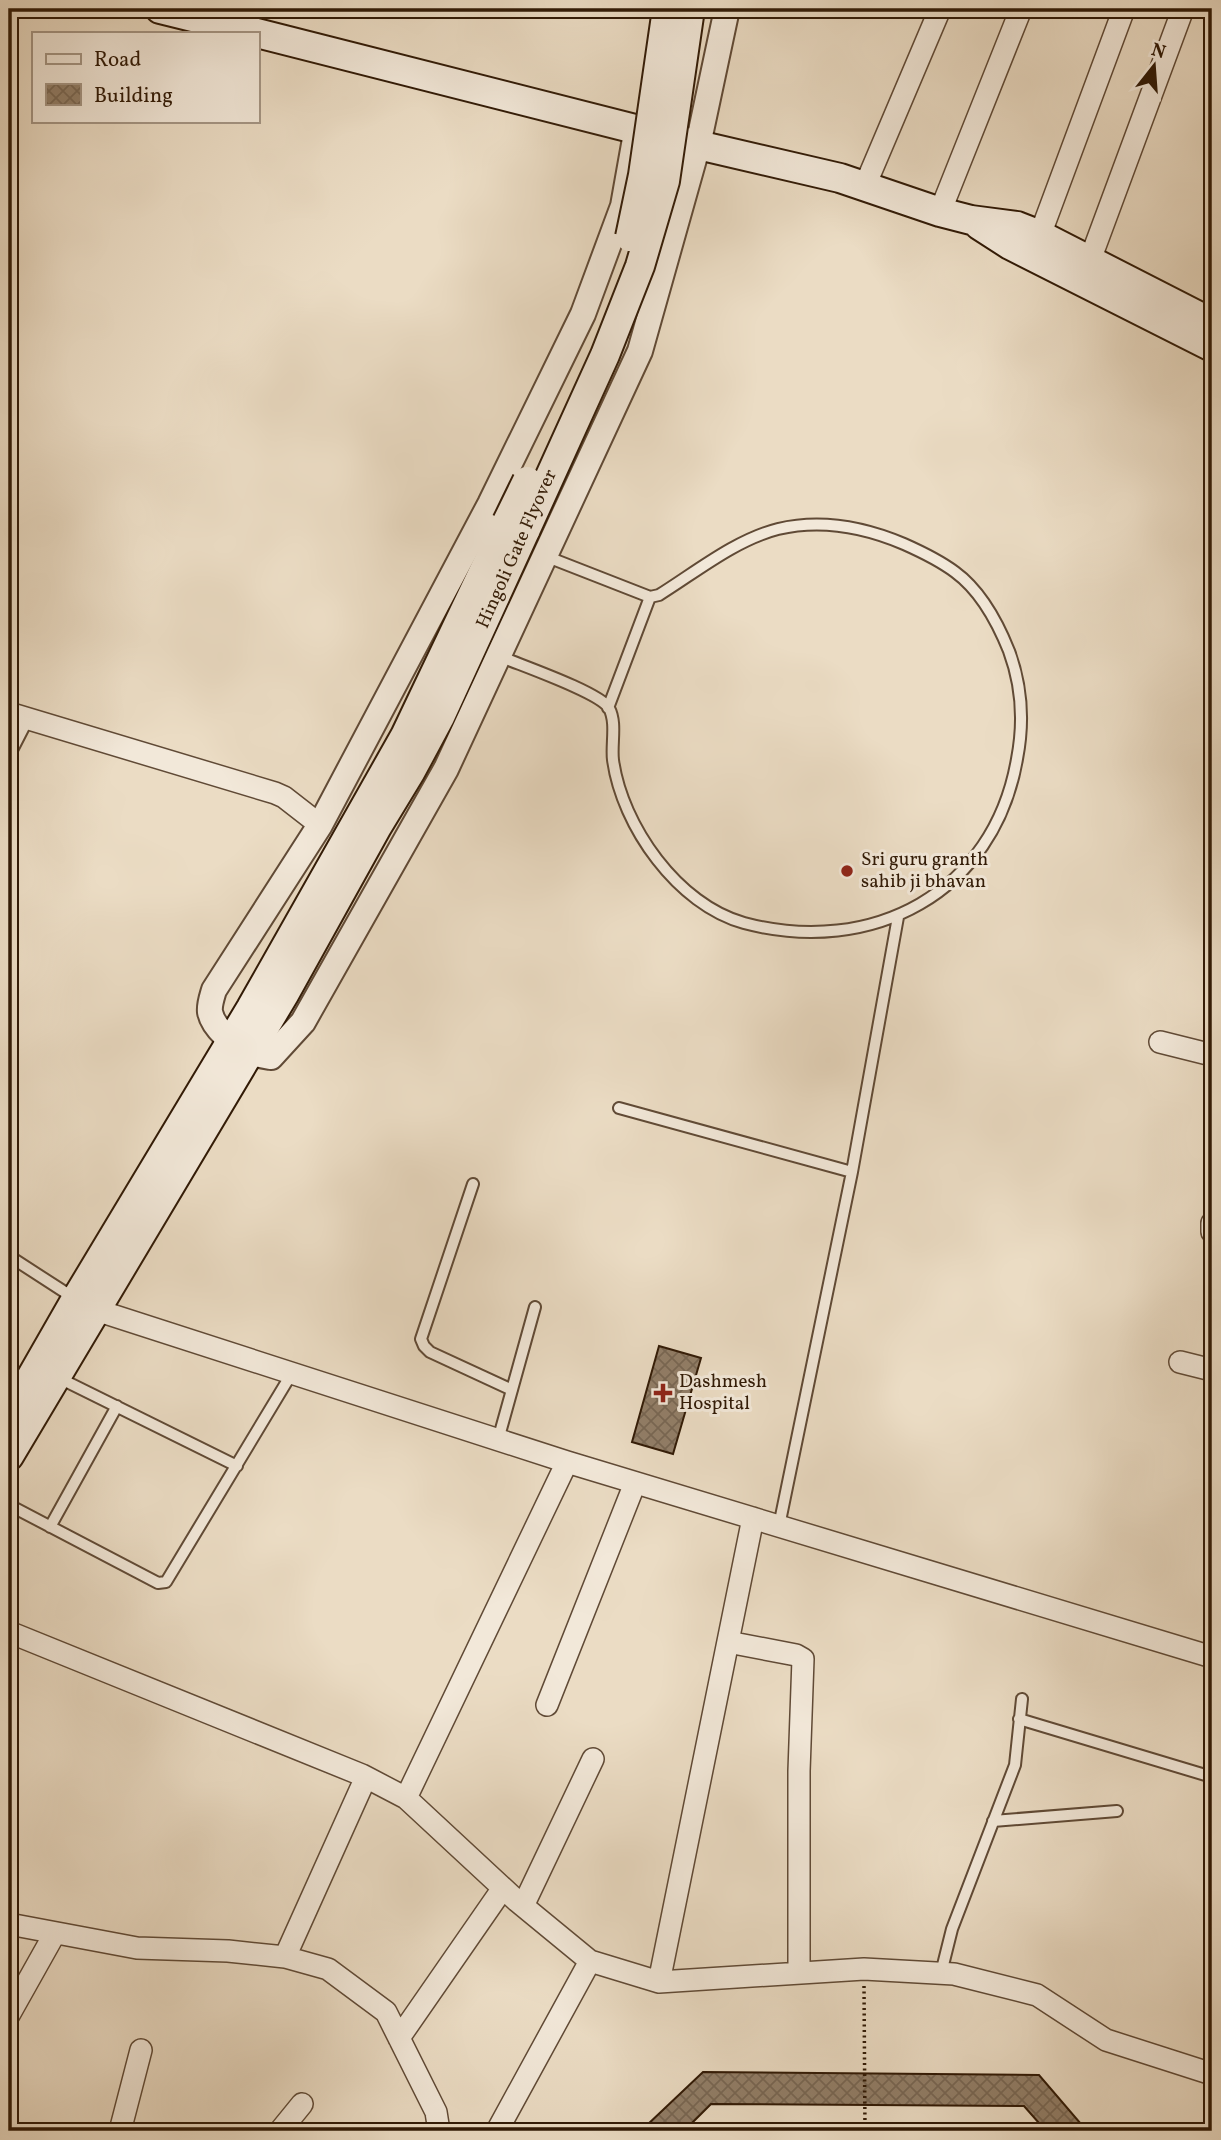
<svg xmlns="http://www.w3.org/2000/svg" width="1221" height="2140" font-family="Vollkorn,serif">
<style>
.building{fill:url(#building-cross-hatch);stroke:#311a06;stroke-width:2}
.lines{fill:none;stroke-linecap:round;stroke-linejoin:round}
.service-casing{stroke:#604a36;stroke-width:14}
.minor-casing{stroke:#604a36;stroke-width:24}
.tertiary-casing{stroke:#604a36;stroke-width:28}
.secondary-casing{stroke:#311a06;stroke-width:32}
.path{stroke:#311a06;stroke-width:3.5;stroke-dasharray:2 3.5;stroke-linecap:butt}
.service{stroke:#f2e8d9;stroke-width:10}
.minor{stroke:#f2e8d9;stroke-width:21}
.tertiary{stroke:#f2e8d9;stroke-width:24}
.secondary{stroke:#f2e8d9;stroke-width:28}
.secondary-bridge-casing{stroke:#311a06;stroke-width:32;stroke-linecap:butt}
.secondary-bridge{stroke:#f2e8d9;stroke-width:28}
.poi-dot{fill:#8f2418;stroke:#f2e8d9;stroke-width:2.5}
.labels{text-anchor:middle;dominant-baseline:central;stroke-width:6;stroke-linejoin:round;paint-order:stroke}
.street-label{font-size:19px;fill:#311a06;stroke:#f2e8d9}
.poi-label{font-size:19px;fill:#311a06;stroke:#f2e8d9;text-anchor:start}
</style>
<defs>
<pattern id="building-cross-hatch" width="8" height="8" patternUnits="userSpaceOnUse" patternTransform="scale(1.75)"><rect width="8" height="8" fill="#927f69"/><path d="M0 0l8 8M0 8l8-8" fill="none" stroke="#786754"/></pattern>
</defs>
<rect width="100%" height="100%" fill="#ebdcc4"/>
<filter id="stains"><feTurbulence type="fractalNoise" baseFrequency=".00286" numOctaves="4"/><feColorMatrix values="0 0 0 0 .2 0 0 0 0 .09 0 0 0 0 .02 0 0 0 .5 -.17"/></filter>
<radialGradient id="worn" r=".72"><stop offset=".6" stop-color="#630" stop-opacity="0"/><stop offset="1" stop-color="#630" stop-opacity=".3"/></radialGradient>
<!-- building -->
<path class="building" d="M659 1346 701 1358 673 1454 632 1442Z
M703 2072 1039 2075 1087 2131H1046L1024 2106 711 2104 684 2131H645V2127Z"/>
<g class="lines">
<!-- service casing -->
<g class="service-casing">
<path id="service" d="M499 656C520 665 599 692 609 708 617 723 611 744 613 760 622 826 678 905 744 923 872 957 994 893 1017 759 1024 723 1022 686 1009 651 997 621 981 591 955 572 939 560 922 552 904 544 864 527 820 519 778 529 735 540 696 572 659 595L650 597 545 556
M608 708 650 597
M9 756 28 719
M619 1108 852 1172
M473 1184 421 1339 424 1346 430 1352 512 1390
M9 1256 74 1298
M57 1377 237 1466
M498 1440 535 1307
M9 1505 158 1583 166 1582 292 1373
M779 1526 852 1172 898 917
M50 1527 117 1406
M1019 1719 1212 1777
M993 1821 1117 1811
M941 1973 952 1929 1015 1765 1022 1699"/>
</g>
<!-- minor casing -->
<g class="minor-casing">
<path id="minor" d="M864 188 940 9
M940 212 1021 9
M1040 235 1124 9
M1090 260 1183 9
M9 713 275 793 284 797 320 825
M1160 1042 1212 1055
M1212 1223V1232
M84 1303 96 1310 567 1462 1212 1657
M1180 1362 1212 1370
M9 1632 362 1775 406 1798 517 1901 590 1961 659 1982 864 1969 954 1974 1037 1995 1106 2040 1212 2074
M728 1642 796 1655 803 1659 799 1771V1973
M547 1705 635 1483
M406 1798 567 1462
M523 1906 593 1759
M9 1924 137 1948 228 1951 285 1957 328 1969 386 2012 436 2112 439 2131
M285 1957 366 1777
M659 1982 753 1518
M9 2015 55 1933
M399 2038 503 1888
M120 2131 141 2050
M280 2131 302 2104
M497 2131 590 1961"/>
</g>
<!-- tertiary casing -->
<g class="tertiary-casing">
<path id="tertiary" d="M636 133 623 206 583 314 490 504 320 825 214 990C212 997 209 1005 210 1012 213 1028 235 1046 249 1052 256 1055 264 1056 271 1057L303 1022 446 769 640 351 698 145 727 9"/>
</g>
<!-- secondary casing -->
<g class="secondary-casing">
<path id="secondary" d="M160 9 257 33
M257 33 698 145 840 178 940 212 971 220 1017 226 1040 235 1212 323
M979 225 1010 245 1212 347
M9 1416 76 1299 251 1008 405 736 507 522
M9 1456 285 993 377 827 411 771 440 717 526 529"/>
</g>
<!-- path -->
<path class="path" d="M864 1986 865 2131
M720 2131 724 2128 1011 2126 1015 2131"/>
<!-- service -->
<use href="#service" class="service"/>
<!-- minor -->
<use href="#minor" class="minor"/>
<!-- tertiary -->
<use href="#tertiary" class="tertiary"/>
<!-- secondary -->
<use href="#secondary" class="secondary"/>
<!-- secondary-bridge casing -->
<g class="secondary-bridge-casing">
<path id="secondary-bridge" d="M630 237 643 175 667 9
M507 522 527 481
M526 529 605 355 640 266 665 181 690 9"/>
</g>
<!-- secondary-bridge -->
<use href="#secondary-bridge" class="secondary-bridge"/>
</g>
<!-- markers -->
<g class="poi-dot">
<circle cx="847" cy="871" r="7"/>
<path d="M659.5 1382.5h7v7h7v7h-7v7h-7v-7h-7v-7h7z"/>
</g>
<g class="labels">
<!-- street labels -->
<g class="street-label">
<text transform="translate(517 549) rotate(-66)">Hingoli Gate Flyover</text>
</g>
<!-- poi labels -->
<g class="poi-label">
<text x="861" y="860">Sri guru granth<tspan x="861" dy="22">sahib ji bhavan</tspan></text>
<text x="679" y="1382">Dashmesh<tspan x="679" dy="22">Hospital</tspan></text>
</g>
</g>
<!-- margin -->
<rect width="1221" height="2140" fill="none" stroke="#ebdcc4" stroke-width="35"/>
<rect x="10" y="10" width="1200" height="2119" fill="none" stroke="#311a06" stroke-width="3.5"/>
<rect x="18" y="18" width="1186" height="2105" fill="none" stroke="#311a06" stroke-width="2"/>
<!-- legend -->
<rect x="32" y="32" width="228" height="91" fill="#f2e8d9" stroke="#a59685" stroke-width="2"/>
<rect x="46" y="54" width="35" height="10" fill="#f2e8d9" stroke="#a59685" stroke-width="2"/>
<text x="94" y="66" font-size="21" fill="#311a06">Road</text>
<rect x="46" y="84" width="35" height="21" fill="url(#building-cross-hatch)" stroke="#a59685" stroke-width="2"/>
<text x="94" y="102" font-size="21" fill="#311a06">Building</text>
<!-- north arrow -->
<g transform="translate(1154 66) rotate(17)" stroke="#f2e8d9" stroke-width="5" paint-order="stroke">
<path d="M0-5L12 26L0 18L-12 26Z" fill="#311a06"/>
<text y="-10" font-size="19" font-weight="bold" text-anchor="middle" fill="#311a06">N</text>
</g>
<rect width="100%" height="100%" filter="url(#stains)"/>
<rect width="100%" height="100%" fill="url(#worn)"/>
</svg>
